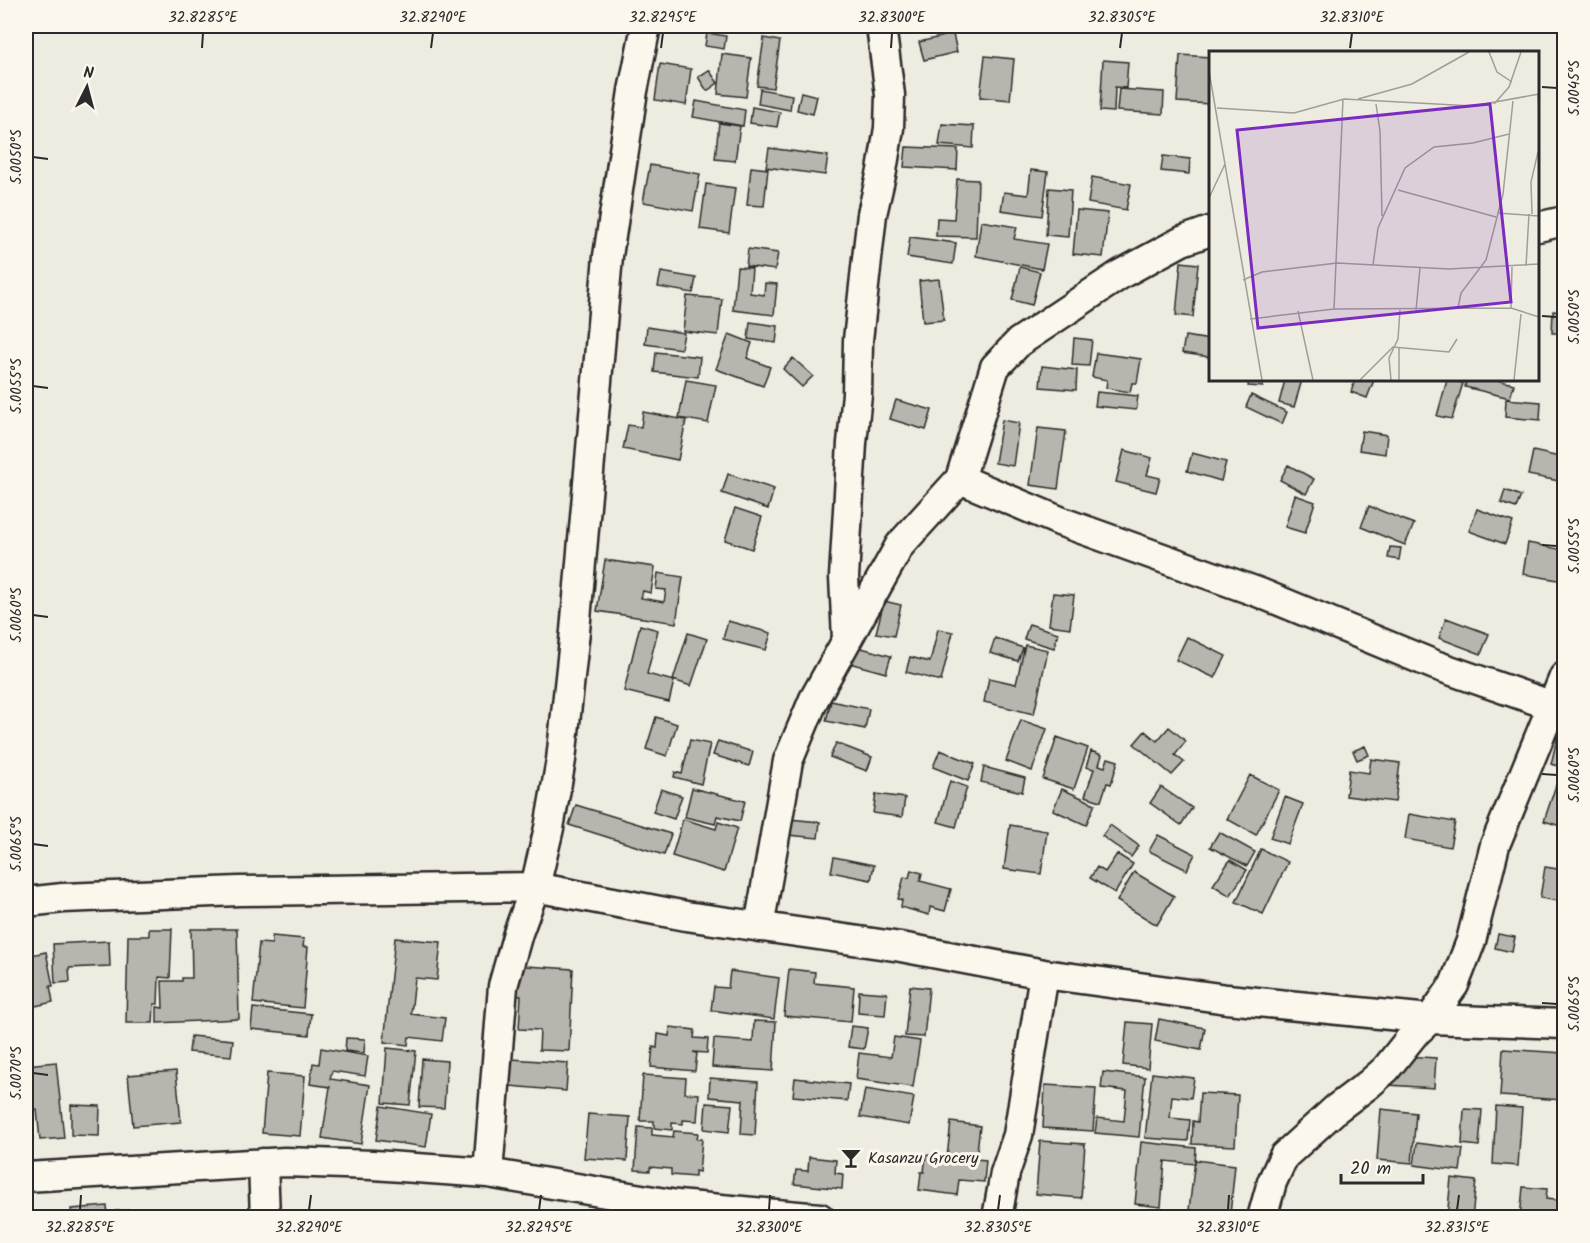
<svg xmlns="http://www.w3.org/2000/svg" width="1590" height="1243" font-family="Kalam,sans-serif">
<style>
.building{fill:#b8b5ae;stroke:#2b2b2b;stroke-width:1.5}
.lines{fill:none;stroke-linecap:round;stroke-linejoin:round}
.street-casing{stroke:#2b2b2b;stroke-width:33}
.street{stroke:#fbf7ec;stroke-width:28}
.ticks{fill:none;stroke:#2b2b2b;stroke-width:2}
.labels{text-anchor:middle;dominant-baseline:central;stroke-width:6;stroke-linejoin:round;paint-order:stroke}
.poi-label{font-size:16px;fill:#2b2b2b;stroke:#fbf7ec;text-anchor:start}
.inset-road{fill:none;stroke:#a09e98;stroke-width:1.5}
.view{fill:#7b2cbf;fill-opacity:0.15;stroke:#7b2cbf;stroke-width:3}
.inset-edge{fill:none;stroke:#2b2b2b;stroke-width:3}
.neatline{fill:none;stroke:#2b2b2b;stroke-width:2}
.ticks-label{font-size:15px;text-anchor:middle;fill:#2b2b2b}
</style>
<rect width="100%" height="100%" fill="#eeebe0"/>
<filter id="ink" filterUnits="userSpaceOnUse"><feTurbulence type="fractalNoise" baseFrequency=".0167" numOctaves="2"/><feDisplacementMap in="SourceGraphic" scale="12" xChannelSelector="R" yChannelSelector="G"/><feConvolveMatrix kernelMatrix="1 2 1 2 8 2 1 2 1" color-interpolation-filters="sRGB"/></filter>
<g filter="url(#ink)">
<!-- building -->
<path class="building" d="M707 33 726 36 724 49 705 46Z
M953 34 957 52 924 60 919 42Z
M764 38 780 41 773 88 757 86Z
M722 54 751 58 746 97 718 94Z
M1180 55 1210 57V104L1177 102Z
M985 56 1014 59 1010 100 980 97Z
M1103 60 1128 62 1126 88 1115 87 1114 112 1100 111Z
M660 64 691 69 686 105 655 100Z
M709 70 718 83 707 91 698 77Z
M760 89 792 95 790 110 758 104Z
M1119 89 1164 92 1163 114 1117 111Z
M801 92 817 96 813 114 797 110Z
M696 101 745 110 743 126 693 117Z
M752 107 780 112 777 127 750 123Z
M719 123 740 126 735 161 715 159Z
M942 124 974 126 973 148 939 145Z
M906 147 958 149 957 170 904 167Z
M769 148 828 156 825 175 766 167Z
M1163 156 1190 159 1189 174 1161 171Z
M650 165 700 174 693 211 643 202Z
M751 167 768 169 764 206 747 205Z
M1031 170 1048 172 1042 216 1001 210 1004 192 1028 195Z
M1092 177 1131 184 1126 210 1088 203Z
M957 179 978 180 976 237 936 236 937 218 954 219Z
M706 184 735 188 729 233 700 229Z
M1049 188 1071 190 1068 237 1046 235Z
M1077 210 1108 213 1103 257 1073 254Z
M981 221 1017 227 1014 239 1047 244 1042 269 976 256Z
M910 237 956 243 953 264 907 257Z
M748 249 778 253 775 270 746 266Z
M1181 262 1198 264 1193 317 1176 315Z
M737 267 752 268 750 293 764 295 765 283 777 284 774 315 733 310Z
M1020 267 1040 272 1032 305 1012 300Z
M661 272 696 278 693 293 658 287Z
M939 279 944 320 923 322 919 281Z
M687 296 722 299 718 335 683 331Z
M1553 311 1564 312V333H1552Z
M750 322 778 326 776 343 748 339Z
M647 327 684 333 681 349 645 344Z
M729 334 752 343 747 358 770 367 763 386 716 369Z
M1185 336 1210 340 1209 357 1182 353Z
M1074 338 1092 340 1089 366 1072 365Z
M656 352 700 357 698 377 654 372Z
M1096 353 1141 359 1137 383H1132L1130 392 1106 388 1107 380 1092 377Z
M793 358 813 376 802 387 783 369Z
M1042 366 1077 370 1076 390 1040 387Z
M686 380 716 385 708 423 679 418Z
M1249 380H1264L1263 387 1248 386Z
M1285 380H1302L1294 407 1279 403Z
M1355 380H1374L1367 398 1351 392Z
M1447 380 1463 383 1452 419 1437 416Z
M1466 380H1497L1514 384 1510 398 1465 387Z
M1097 392 1138 396 1136 410 1095 406Z
M1251 395 1287 412 1282 424 1246 407Z
M1506 399 1541 402 1540 420 1505 417Z
M896 400 932 410 926 430 890 419Z
M643 412 686 420 678 460 623 449 628 425 641 427Z
M1002 420 1019 423 1013 466 995 463Z
M1038 428 1066 431 1058 489 1030 485Z
M1362 431 1387 435 1385 454 1359 450Z
M1124 450 1152 458 1147 475 1160 478 1156 492 1116 482Z
M1533 451 1564 458V482L1528 475Z
M1192 453 1226 462 1221 481 1187 471Z
M1288 465 1314 479 1306 494 1280 480Z
M728 474 774 489 768 509 722 493Z
M1505 490 1521 496 1516 508 1501 503Z
M1295 495 1315 502 1305 533 1285 527Z
M1369 506 1414 524 1405 545 1361 527Z
M735 508 762 517 752 549 725 540Z
M1477 509 1513 522 1505 544 1469 531Z
M1528 543 1564 550V581L1523 574Z
M1390 547 1401 548 1399 560 1388 558Z
M605 560 655 567 651 593 643 591 641 598 664 602 666 590 656 589 658 573 683 577 676 623 597 611Z
M1053 593 1074 595 1070 628 1049 625Z
M884 601 901 605 894 636 876 633Z
M1446 618 1489 634 1481 654 1439 638Z
M728 621 771 633 766 650 723 639Z
M1029 624 1058 633 1054 648 1024 639Z
M640 625 658 630 647 674 674 681 669 702 624 691Z
M938 629 953 632 941 681 906 672 910 657 930 662Z
M688 633 707 639 691 686 673 680Z
M1187 637 1226 656 1215 678 1176 660Z
M995 638 1023 648 1018 661 990 653Z
M1025 645 1048 650 1034 714 984 702 989 678 1016 684Z
M854 646 891 656 886 673 849 663Z
M831 701 869 709 865 729 826 721Z
M1564 710V768L1551 764Z
M656 717 677 724 667 756 646 749Z
M1021 720 1047 729 1032 771 1006 761Z
M1169 727 1186 741 1175 755 1184 762 1172 775 1134 744 1145 731 1157 741Z
M1057 737 1088 748 1074 789 1043 779Z
M690 740 710 744 701 784 674 777 675 772 682 774Z
M718 741 753 752 749 766 713 755Z
M836 743 872 757 867 771 830 757Z
M1365 746 1369 755 1357 760 1353 751Z
M940 750 975 764 968 781 933 767Z
M1091 751 1102 755 1099 765 1105 767 1108 758 1118 761 1111 784 1107 783 1101 801 1085 796 1094 769 1086 767Z
M1371 759 1400 763 1395 802 1346 796 1349 770 1369 773Z
M984 767 1025 778 1022 792 981 782Z
M1250 775 1279 790 1256 835 1227 819Z
M950 781 967 787 956 827 938 822Z
M1556 785 1564 788V827L1544 821Z
M1161 787 1192 808 1181 825 1150 803Z
M692 788 745 801 740 821 717 816 715 824 685 817Z
M661 789 682 796 674 819 653 812Z
M1062 789 1095 804 1086 825 1053 810Z
M876 794 905 798 902 817 873 813Z
M1285 797 1303 804 1288 844 1270 838Z
M576 805 671 834 664 855 569 825Z
M1409 814 1455 822 1450 847 1405 839Z
M683 819 716 829 718 822 737 828 724 872 672 856Z
M789 819 820 822 818 838 788 835Z
M1010 825 1047 831 1041 874 1004 869Z
M1110 825 1139 846 1131 857 1102 836Z
M1219 832 1255 852 1247 866 1210 847Z
M1158 835 1195 854 1187 870 1149 851Z
M1261 849 1288 862 1263 914 1236 902Z
M1117 854 1133 864 1115 893 1090 878 1097 867 1105 872Z
M834 857 874 865 871 880 831 872Z
M1230 860 1247 870 1230 896 1213 885Z
M1545 867 1564 870V902L1540 898Z
M911 870 922 873 920 881 951 889 945 911 930 907 929 915 901 907 902 900 898 899 904 877 909 878Z
M1134 872 1174 896 1157 925 1117 901Z
M149 929H172L170 978 159 977 158 1004H154L153 1023H126L128 936H149Z
M191 929H237L239 1019 157 1023V1007L163 1008 162 981H182V978H192Z
M1498 934 1515 937 1512 952 1495 948Z
M272 936 304 939 303 947H308L303 1008 253 1003 259 943 272 944Z
M395 938 441 942 437 980 415 978 411 1014 445 1018 442 1041 409 1037 408 1045 384 1042Z
M109 941 110 966 69 968 70 982 55 983 53 944Z
M46 952 53 986H50L53 1002 31 1007 28 990 26 991V956Z
M510 965 573 969 569 1051 539 1050 540 1030 519 1029 521 996 509 995Z
M789 969 815 972 814 983 854 987 851 1022 784 1016Z
M730 971 779 978 774 1019 711 1010 714 987 728 988Z
M910 986 929 988 924 1037 905 1036Z
M859 991 887 993 885 1015 858 1013Z
M253 1008 311 1014 309 1035 251 1029Z
M1159 1019 1205 1028 1201 1050 1155 1041Z
M754 1021 776 1022 773 1071 712 1067 714 1039 753 1042Z
M1127 1022 1152 1024 1148 1068 1123 1065Z
M851 1026 868 1028 864 1049 848 1047Z
M670 1027 695 1030 694 1038 708 1039 707 1053 693 1052 697 1053 695 1071 651 1067 653 1047 657 1048 658 1034 669 1036Z
M191 1036 233 1040 231 1056 189 1052Z
M894 1037 920 1041 913 1087 856 1079 859 1053 891 1057Z
M346 1038 365 1039 364 1053 345 1051Z
M321 1048 368 1056 365 1076 332 1071 330 1079 370 1085 361 1144 322 1138 330 1087 310 1084 313 1063 319 1064Z
M387 1048 416 1051 410 1105 383 1103Z
M1503 1049 1564 1053V1100L1500 1096Z
M1391 1055 1436 1058 1434 1088 1388 1085Z
M499 1058 568 1063 566 1091 497 1085Z
M422 1059 447 1061 444 1108 419 1107Z
M56 1062 64 1138 40 1140 37 1110 30 1111 33 1140 26 1141V1065Z
M176 1071 181 1122 133 1126 128 1075Z
M1103 1072 1145 1077 1139 1137 1095 1133 1097 1118 1124 1121 1127 1091 1101 1088Z
M267 1073 305 1076 300 1136 262 1133Z
M1152 1073 1194 1078 1191 1098 1172 1096 1170 1118 1190 1120 1188 1141 1145 1138Z
M643 1075 686 1078 685 1093 699 1094 697 1121 683 1120V1124L672 1123V1130L654 1128V1121H640Z
M710 1078 758 1082 755 1135 741 1134 743 1100 709 1097Z
M795 1078 849 1084 847 1101 793 1096Z
M1045 1085 1096 1088 1093 1131 1043 1128Z
M865 1089 914 1097 909 1125 860 1117Z
M1200 1093 1238 1095 1235 1146 1192 1144 1193 1121 1198 1122Z
M706 1103 732 1105 729 1132 704 1129Z
M71 1105 100 1106 99 1136 71 1135Z
M381 1106 431 1114 426 1147 376 1140Z
M1496 1106 1522 1108 1518 1166 1493 1164Z
M1381 1109 1416 1113 1412 1163 1377 1160Z
M1464 1109 1482 1110 1479 1146 1462 1144Z
M588 1114 630 1117 627 1161 584 1158Z
M951 1122 980 1126 976 1159 986 1160 984 1182 959 1180 957 1195 919 1190 921 1172H924L926 1155 947 1157Z
M638 1127 652 1128V1135L673 1137 674 1131 698 1133 697 1139H702L699 1172 695 1171V1177L671 1175V1169L650 1167V1171L635 1170Z
M1040 1141 1085 1144 1081 1198 1036 1194Z
M1141 1142 1196 1148 1195 1164 1165 1161 1161 1207 1135 1204Z
M1417 1143 1463 1149 1460 1171 1414 1165Z
M809 1157 836 1160 835 1173 843 1174 842 1189 794 1184 796 1170 808 1171Z
M1195 1160 1235 1165 1230 1215 1189 1210Z
M1451 1178 1476 1181 1472 1218H1447Z
M1523 1187 1547 1189 1546 1199 1564 1201 1562 1218H1520Z
M107 1206 108 1218H72L71 1209Z
M152 1209 153 1218H115V1211Z
M1403 1210 1446 1213V1218H1403Z"/>
<g class="lines">
<!-- street casing -->
<g class="street-casing">
<path id="street" d="M1538 227 1564 221
M960 479 1062 522 1260 593 1435 665 1553 706
M847 639 844 577 852 443 857 394 858 340 872 214 882 171 889 128 890 95 881 26
M26 902 63 898 239 891 535 887 686 916 901 947 1044 974 1227 999 1430 1019 1564 1024
M759 927 788 761 814 699 900 545 960 479 995 367 1019 342 1121 274 1182 241 1210 231
M263 1163 265 1218
M488 1173 503 986 518 933 535 887 549 828 561 760 575 631 608 256 633 91 646 26
M26 1177 285 1162 373 1165 488 1173 677 1205 820 1218
M997 1218 1005 1173 1018 1135 1044 974
M1262 1218 1272 1182 1284 1156 1337 1108 1369 1084 1386 1069 1413 1035 1430 1019 1454 985 1471 941 1495 845 1564 677"/>
</g>
<!-- street -->
<use href="#street" class="street"/>
</g>
</g>
<!-- ticks -->
<path class="ticks" d="M202 48 203 33M431 48 433 33M661 48 663 33M891 48 892 33M1120 48 1122 33M1350 48 1352 33M1542 87 1557 88M33 157 48 159M1542 316 1557 317M33 386 48 388M1542 545 1557 546M33 615 48 617M1542 774 1557 775M33 844 48 846M1542 1003 1557 1004M33 1073 48 1075M80 1210 81 1195M309 1210 311 1195M539 1210 541 1195M769 1210 770 1195M998 1210 1000 1195M1228 1210 1229 1195M1457 1210 1459 1195"/>
<!-- icons -->
<defs>
<g id="bar-bare" transform="scale(1.62)"><path d="M-6-5H6L.8 .8V4.5H3.5V6h-7V4.5H-.8V.8Z" fill="#2b2b2b" stroke="#fbf7ec" stroke-width="2.5" paint-order="stroke"/></g>
</defs>
<g fill-rule="evenodd">
<use href="#bar-bare" x="851" y="1158"/>
</g>
<g class="labels">
<!-- poi labels -->
<g class="poi-label">
<text x="868" y="1158">Kasanzu Grocery</text>
</g>
</g>
<!-- overview -->
<g transform="translate(1209 51)">
<rect width="330" height="330" fill="#eeebe0"/>
<path class="inset-road" d="M280 1 288 21 303 31M0 20 53 329M329 43 330 62M149 48 203 33 260 1M167 53 171 80 173 165M285 53 300 36 312 1M8 57 85 62 135 48 264 55 330 43M189 139 287 166M0 147 16 113M288 162 330 165M323 163 322 131 329 101M164 214 169 177 196 117 225 96 264 92 300 83M317 215 320 163M34 229 53 221 128 212 240 218 330 213M249 257 252 242 277 209 294 143 304 50M302 257 303 216M125 258 134 48M207 259 211 217M89 260 104 329M41 268 125 258 302 257 330 266M151 329 184 296 240 301 248 288M182 329 180 307 189 288 191 259M190 329V296M305 329 312 263"/>
<path class="view" d="M281 53 302 251 49 277 28 79Z"/>
<rect width="330" height="330" class="inset-edge"/>
</g>
<!-- margin -->
<rect width="1590" height="1243" fill="none" stroke="#fbf7ec" stroke-width="66"/>
<!-- north arrow -->
<g transform="translate(87 87) rotate(6)" stroke="#fbf7ec" stroke-width="4.5" paint-order="stroke">
<path d="M0-4.5L10 22L0 15L-10 22Z" fill="#2b2b2b"/>
<text y="-9" font-size="16" font-weight="bold" text-anchor="middle" fill="#2b2b2b">N</text>
</g>
<!-- scale -->
<path d="M1341 1174v9h82v-9" fill="none" stroke="#2b2b2b" stroke-width="3"/>
<text x="1350" y="1174" font-size="18" fill="#2b2b2b" stroke="#fbf7ec" stroke-width="4.5" paint-order="stroke">20 m</text>
<rect x="33" y="33" width="1524" height="1177" class="neatline"/>
<g class="ticks-label">
<text x="203" y="22">32.8285°E</text>
<text x="433" y="22">32.8290°E</text>
<text x="663" y="22">32.8295°E</text>
<text x="892" y="22">32.8300°E</text>
<text x="1122" y="22">32.8305°E</text>
<text x="1352" y="22">32.8310°E</text>
<text transform="translate(1574 88) rotate(-90)" y="5">5.0045°S</text>
<text transform="translate(16 157) rotate(-90)" y="5">5.0050°S</text>
<text transform="translate(1574 317) rotate(-90)" y="5">5.0050°S</text>
<text transform="translate(16 386) rotate(-90)" y="5">5.0055°S</text>
<text transform="translate(1574 546) rotate(-90)" y="5">5.0055°S</text>
<text transform="translate(16 615) rotate(-90)" y="5">5.0060°S</text>
<text transform="translate(1574 775) rotate(-90)" y="5">5.0060°S</text>
<text transform="translate(16 844) rotate(-90)" y="5">5.0065°S</text>
<text transform="translate(1574 1004) rotate(-90)" y="5">5.0065°S</text>
<text transform="translate(16 1073) rotate(-90)" y="5">5.0070°S</text>
<text x="80" y="1232">32.8285°E</text>
<text x="309" y="1232">32.8290°E</text>
<text x="539" y="1232">32.8295°E</text>
<text x="769" y="1232">32.8300°E</text>
<text x="998" y="1232">32.8305°E</text>
<text x="1228" y="1232">32.8310°E</text>
<text x="1457" y="1232">32.8315°E</text>
</g>
</svg>
